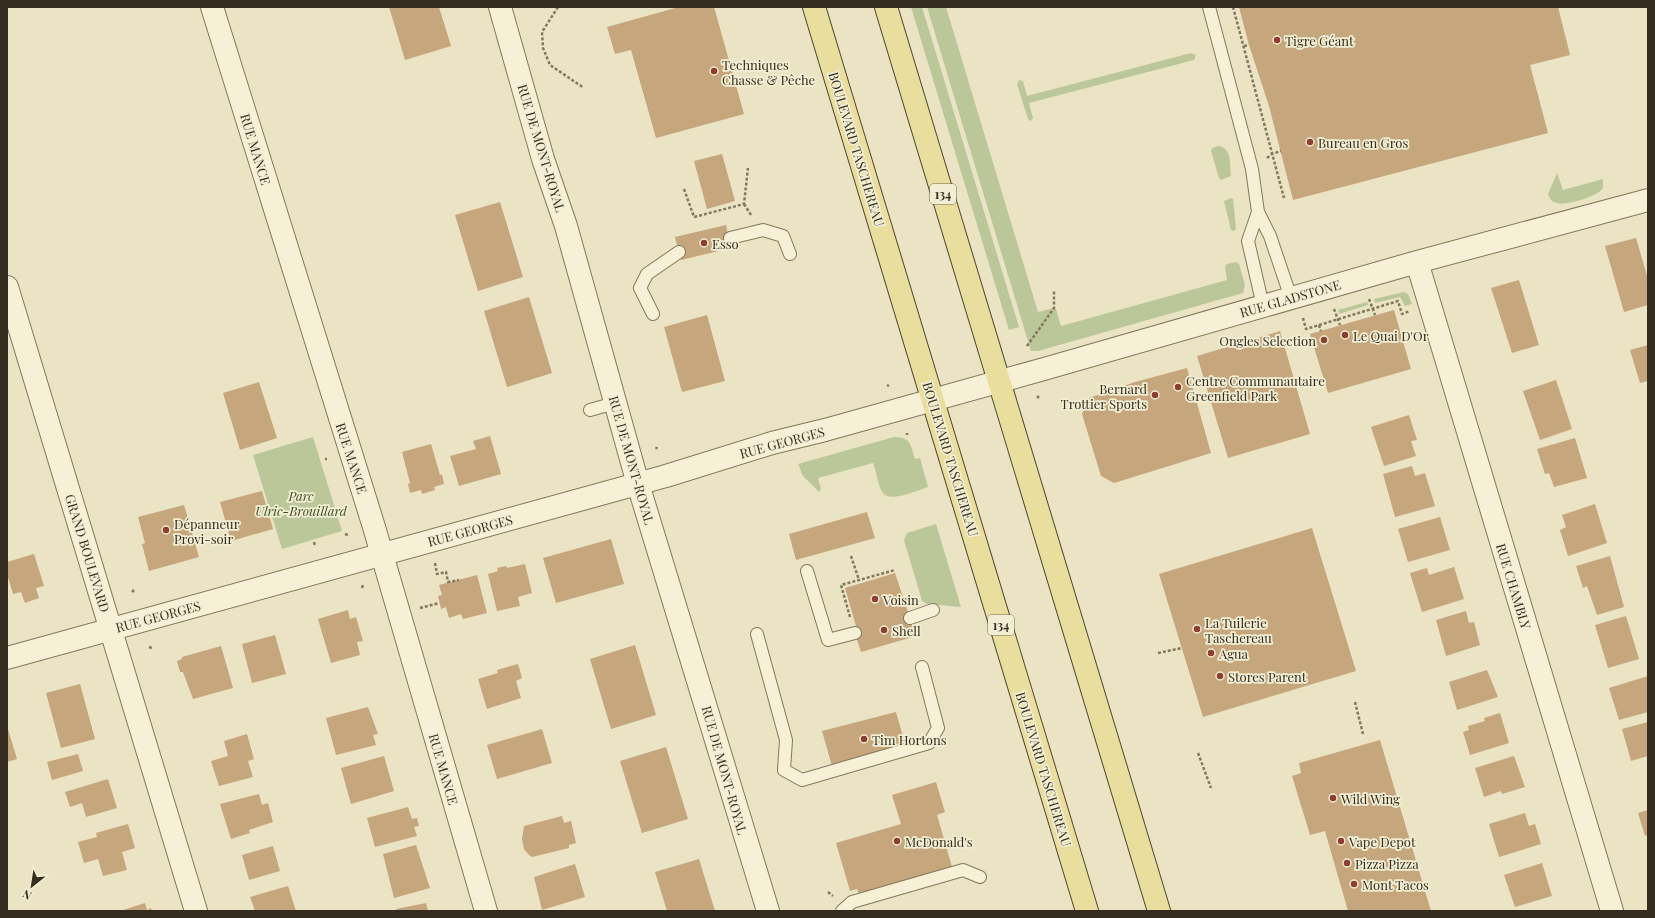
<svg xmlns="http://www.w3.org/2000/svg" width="1655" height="918" font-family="'Playfair Display',serif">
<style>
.green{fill:#bbc799}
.building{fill:#c5a67d}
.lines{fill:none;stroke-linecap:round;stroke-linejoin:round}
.lane-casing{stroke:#83775c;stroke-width:14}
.street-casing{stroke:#83775c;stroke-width:24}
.primary-casing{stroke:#514430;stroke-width:24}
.path{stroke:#83775c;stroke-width:2.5;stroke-dasharray:3 2;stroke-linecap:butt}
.lane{stroke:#f6f1d6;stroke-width:12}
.street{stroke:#f6f1d6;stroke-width:22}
.primary{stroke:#eade9f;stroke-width:22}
.poi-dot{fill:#8d3e31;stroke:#f2eed3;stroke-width:1.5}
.labels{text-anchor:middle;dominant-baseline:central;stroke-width:3.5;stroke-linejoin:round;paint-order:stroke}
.shield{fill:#f2eed3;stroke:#6d6655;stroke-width:1}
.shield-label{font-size:12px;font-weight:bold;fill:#342c1f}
.poi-label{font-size:13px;fill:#342c1f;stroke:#f2eed3;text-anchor:start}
.street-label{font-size:13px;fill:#342c1f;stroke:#f2eed3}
.park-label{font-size:13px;font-style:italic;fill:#3f4f27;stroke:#f2eed3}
</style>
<rect width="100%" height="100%" fill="#eae4c4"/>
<!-- green -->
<path class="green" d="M911 7H922L1019 327 1009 330Z
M927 7H946L1038 312 1054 308 1056 309 1061 326 1227 280 1225 267 1227 264 1236 262 1239 264 1245 285 1243 293 1038 351H1031Z
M1191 53 1196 55 1194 60 1029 103 1033 118 1031 121 1028 119 1017 84 1019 80 1023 81 1027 96Z
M1219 146C1232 148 1230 166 1231 176L1221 180 1219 178 1211 151 1212 148Z
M1557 173 1563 190 1603 179V188C1599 196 1566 206 1557 203 1552 202 1550 199 1548 194Z
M1231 198 1233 199 1236 229 1234 231 1231 230 1224 201Z
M1404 292 1408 294 1412 304 1405 306 1400 297 1375 303 1374 299Z
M1367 302 1368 305 1339 314 1338 310Z
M313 437 342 531 282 549 253 455Z
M894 437C912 438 910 444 915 459L920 458 928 487C919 490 889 503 883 493 877 485 877 472 873 463L818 478 821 489 819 492 803 476 798 464Z
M936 524 961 607 927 604 922 601 904 540 907 533Z"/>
<!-- building -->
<path class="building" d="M389 7H439L451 46 405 60Z
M679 7H714L744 114 656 138 631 50 615 54 607 27Z
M1239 7H1558L1570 55 1530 65 1548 133 1293 200 1269 106 1249 45Z
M722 154 735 201 707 209 694 161Z
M500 202 523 277 478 291 455 215Z
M726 225 731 248 681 260 675 237Z
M1636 238 1648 279V305L1624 312 1605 246Z
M1519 280 1539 345 1512 353 1491 288Z
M529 297 552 373 507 387 484 311Z
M1394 310 1411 369 1328 393 1310 334Z
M707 315 725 381 682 392 664 327Z
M1280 331 1310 434 1228 458 1197 356Z
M1648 345V381L1640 383 1630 350Z
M1187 368 1211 453 1114 483 1101 476 1082 414 1089 398 1135 382Z
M1556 380 1572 429 1540 440 1523 391Z
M259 382 277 438 240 450 223 393Z
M1409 415 1417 440 1411 441 1416 456 1384 466 1371 427Z
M490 436 501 474 459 486 450 456 476 449 473 441Z
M1575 438 1587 478 1554 487 1549 473 1545 474 1537 449Z
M431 444 440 475 442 474 444 484 434 487 435 490 422 494 421 490 410 493 408 484 410 483 402 452Z
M1412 466 1415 476 1425 473 1435 506 1395 517 1383 474Z
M262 491 273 529 231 541 220 502Z
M1595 504 1607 543 1568 556 1560 530 1566 527 1562 515Z
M184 505 199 557 149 571 142 544 145 543 138 517Z
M867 512 875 538 796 560 789 534Z
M1440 517 1450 550 1408 562 1398 529Z
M1312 528 1356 671 1203 717 1159 574Z
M611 539 624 584 556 603 543 558Z
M34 554 44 586 36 588 39 598 25 603 21 592 13 594 7 574V562Z
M1610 556 1624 607 1597 615 1587 586 1583 588 1576 566Z
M525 564 532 593 518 597 520 606 497 611 488 574 498 571 497 568 506 566 507 568Z
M1454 567 1464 599 1422 612 1410 573 1427 568 1429 575Z
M895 573 916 636 861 652 853 627 856 626 845 588Z
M477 575 487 613 463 619 461 614 449 618 446 607 441 609 438 596 442 595 439 585Z
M348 610 350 619 356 617 363 641 357 642 360 655 331 663 318 619Z
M1466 611 1469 623 1474 622 1480 645 1446 656 1436 620Z
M1626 616 1639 659 1608 668 1595 625Z
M275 635 286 674 252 683 242 644Z
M635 645 656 715 611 729 590 659Z
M221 646 233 688 193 699 183 672H180L177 661 182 659V657Z
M518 664 522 678 516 681 521 698 487 709 478 679 498 673 497 670Z
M1487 670 1498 697 1457 710 1449 682Z
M1648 676V712L1619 720 1609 688Z
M80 684 95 739 61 748 46 693Z
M368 707 378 734 373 735 376 745 336 755 326 718Z
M896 712 906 747 832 766 822 731Z
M1500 713 1509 743 1470 755 1463 732 1469 730 1468 726 1485 721 1484 718Z
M1648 722V756L1631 761 1622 729Z
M7 726 17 759 7 762Z
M542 729 552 763 497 779 487 745Z
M247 734 254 759 248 761 253 777 219 786 211 761 228 756 224 741Z
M1380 740 1431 911H1348L1325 831 1310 835 1292 776 1301 773 1299 763Z
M666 747 688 819 642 833 620 761Z
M78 754 83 771 52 780 47 762Z
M384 756 394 791 351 804 341 768Z
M1514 756 1525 787 1502 794 1501 791 1484 797 1475 768Z
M108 779 117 808 86 817 82 803 70 807 65 792Z
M936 782 945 812 937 815 952 867 859 894 857 889 850 891 836 843 901 824 892 795Z
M259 794 262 805 268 803 273 822 249 830 250 833 231 839 220 804Z
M408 807 412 819 417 818 419 826 414 827 417 836 375 847 367 818Z
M1648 810V835L1645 836 1638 813Z
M1525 813 1529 826 1535 824 1541 844 1499 857 1489 824Z
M562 816 564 823 571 821 576 843 569 845V848L532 857 529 855 524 849 522 839 524 826Z
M128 824 135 848 122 852 127 870 103 876 98 859 84 863 78 842 97 837 96 833Z
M416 845 430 888 394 898 383 854Z
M273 846 280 871 249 880 242 855Z
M699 859 715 911H667L655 872Z
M1542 863 1552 896 1515 907 1504 875Z
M575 864 585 897 542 910 534 877Z
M288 886 296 911H255L250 897Z
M145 903 147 910 151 908 152 911H120Z
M426 903 428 911H397L396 909Z"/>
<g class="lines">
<!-- lane casing -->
<g class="lane-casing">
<path id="lane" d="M1209 7 1252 169 1258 212 1270 236 1291 298
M1258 212 1248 241 1263 306
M730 238 763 230 783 236 790 254
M653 314 640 288 647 274 679 252
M590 410 615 403
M807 571 828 640 855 633
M910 618 933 610
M757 634 786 740 784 770 802 780 929 743 938 728 922 667
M842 911 852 902 963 870 980 877"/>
</g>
<!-- street casing -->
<g class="street-casing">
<path id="street" d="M212 7 374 527 486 911
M500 7 543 159 566 226 638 484 768 911
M1417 262 1612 911
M7 287 196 911
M7 658 666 476 772 443 825 430 1044 369 1417 262 1648 200"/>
</g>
<!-- primary casing -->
<g class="primary-casing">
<path id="primary" d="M814 7 1087 911
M886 7 1159 911"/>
</g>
<!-- path -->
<path class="path" d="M558 7 542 32 543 48 550 65 584 88
M1233 7 1284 198
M1244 46 1249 45
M1267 158 1272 154 1281 151
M684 189 694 217 744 204 748 168
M744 204 751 215
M1369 299 1375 315
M1334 309 1340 325
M1303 318 1306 329 1398 301 1402 314 1410 311
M1319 325 1321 331
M1027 346 1054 308V291
M887 385 889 386
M1037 396 1039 398
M907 435V433
M656 449 657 447
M325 459H327
M345 534 348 535
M314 542 315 546
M851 556 859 580
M435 563 437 574 446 572 448 582 459 580
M362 588 363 585
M132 592 134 590
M420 608 439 603
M850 617 841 585 895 570
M149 647 152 648
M1158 653 1182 648
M1355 702 1363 734
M1198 753 1211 788
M828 892 833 896"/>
<!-- lane -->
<use href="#lane" class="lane"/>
<!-- street -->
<use href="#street" class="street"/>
<!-- primary -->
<use href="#primary" class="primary"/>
</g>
<!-- markers -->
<g class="poi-dot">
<circle cx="1277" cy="40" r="4"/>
<circle cx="714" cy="71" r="4"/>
<circle cx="1310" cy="142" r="4"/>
<circle cx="704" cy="243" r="4"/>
<circle cx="1345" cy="335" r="4"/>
<circle cx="1324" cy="340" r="4"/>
<circle cx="1178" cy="387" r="4"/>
<circle cx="1155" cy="395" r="4"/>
<circle cx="166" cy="530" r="4"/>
<circle cx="875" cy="599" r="4"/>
<circle cx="1197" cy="629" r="4"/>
<circle cx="884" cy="630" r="4"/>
<circle cx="1211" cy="653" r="4"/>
<circle cx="1220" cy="676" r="4"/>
<circle cx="864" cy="739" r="4"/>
<circle cx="1333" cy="798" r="4"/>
<circle cx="897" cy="841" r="4"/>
<circle cx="1341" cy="841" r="4"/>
<circle cx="1347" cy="863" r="4"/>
<circle cx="1354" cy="884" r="4"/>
</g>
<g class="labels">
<!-- shield labels -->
<g class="shield">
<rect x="930" y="184" width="26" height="20" rx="3"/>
<rect x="988" y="615" width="26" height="20" rx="3"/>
</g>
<g class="shield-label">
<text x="943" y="194">134</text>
<text x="1001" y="625">134</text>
</g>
<!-- poi labels -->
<g class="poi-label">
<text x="1285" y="40">Tigre Géant</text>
<text x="722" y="64">Techniques<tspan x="722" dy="15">Chasse &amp; Pêche</tspan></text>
<text x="1318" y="142">Bureau en Gros</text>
<text x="712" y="243">Esso</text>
<text x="1353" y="335">Le Quai D'Or</text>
<text x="1316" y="340" text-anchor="end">Ongles Selection</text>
<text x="1186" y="380">Centre Communautaire<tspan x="1186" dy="15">Greenfield Park</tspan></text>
<text x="1147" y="388" text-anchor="end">Bernard<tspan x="1147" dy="15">Trottier Sports</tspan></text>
<text x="174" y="523">Dépanneur<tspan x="174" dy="15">Provi-soir</tspan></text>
<text x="883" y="599">Voisin</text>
<text x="1205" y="622">La Tuilerie<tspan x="1205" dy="15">Taschereau</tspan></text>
<text x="892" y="630">Shell</text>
<text x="1219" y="653">Agua</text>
<text x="1228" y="676">Stores Parent</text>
<text x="872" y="739">Tim Hortons</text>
<text x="1341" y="798">Wild Wing</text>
<text x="905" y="841">McDonald's</text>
<text x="1349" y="841">Vape Depot</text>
<text x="1355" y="863">Pizza Pizza</text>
<text x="1362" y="884">Mont Tacos</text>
</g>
<!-- street labels -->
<g class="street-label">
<text transform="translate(542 148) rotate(73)">RUE DE MONT-ROYAL</text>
<text transform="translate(256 149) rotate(73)">RUE MANCE</text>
<text transform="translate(857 149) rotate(73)">BOULEVARD TASCHEREAU</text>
<text transform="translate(1290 298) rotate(-16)">RUE GLADSTONE</text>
<text transform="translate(782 442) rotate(-15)">RUE GEORGES</text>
<text transform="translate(352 458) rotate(72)">RUE MANCE</text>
<text transform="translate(951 459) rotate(73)">BOULEVARD TASCHEREAU</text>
<text transform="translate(632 460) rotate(74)">RUE DE MONT-ROYAL</text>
<text transform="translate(470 530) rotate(-15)">RUE GEORGES</text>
<text transform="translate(88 553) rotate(73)">GRAND BOULEVARD</text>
<text transform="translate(1514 586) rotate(73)">RUE CHAMBLY</text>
<text transform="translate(158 616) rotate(-15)">RUE GEORGES</text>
<text transform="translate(444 769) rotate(74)">RUE MANCE</text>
<text transform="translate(1044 769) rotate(73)">BOULEVARD TASCHEREAU</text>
<text transform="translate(725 770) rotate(74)">RUE DE MONT-ROYAL</text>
</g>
<!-- park labels -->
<g class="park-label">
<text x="301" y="495">Parc<tspan x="301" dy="15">Ulric-Brouillard</tspan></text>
</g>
</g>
<!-- border -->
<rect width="1655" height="918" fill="none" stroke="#342c1f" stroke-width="16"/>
<!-- north arrow -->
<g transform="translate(32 886) rotate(210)" stroke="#f2eed3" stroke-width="3" paint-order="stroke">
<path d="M0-3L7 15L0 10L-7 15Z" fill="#342c1f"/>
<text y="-6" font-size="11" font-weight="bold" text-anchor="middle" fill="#342c1f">N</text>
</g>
</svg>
